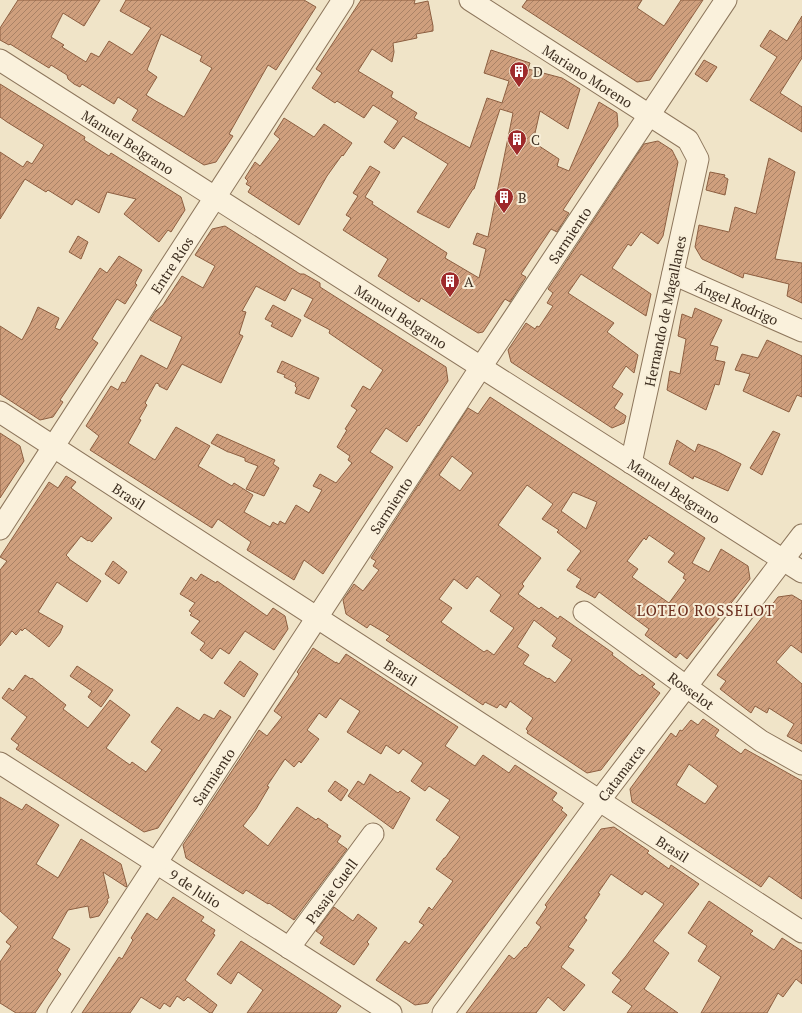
<svg xmlns="http://www.w3.org/2000/svg" width="802" height="1013" font-family="'PT Serif',serif">
<style>
.building{fill:url(#building-hatch);stroke:#8d5f41;fill-rule:evenodd}
.lines{fill:none;stroke-linecap:round;stroke-linejoin:round}
.minor-casing{stroke:#8d765c;stroke-width:23}
.minor{stroke:#faf1dc;stroke-width:21}
.labels{text-anchor:middle;dominant-baseline:central;stroke-width:4;stroke-linejoin:round;paint-order:stroke}
.poi-label{font-size:14px;fill:#3d2e20;stroke:#f7eed8;text-anchor:start}
.street-label{font-size:14px;fill:#3d2e20;stroke:#f7eed8}
.neighbourhood-label{font-size:15px;letter-spacing:1px;fill:#6b2e1e;stroke:#f7eed8}
</style>
<defs>
<pattern id="building-hatch" width="6" height="6" patternUnits="userSpaceOnUse"><rect width="6" height="6" fill="#cf9f7d"/><path d="M-1 1l2-2M0 6l6-6M5 7l2-2" fill="none" stroke="#a98266"/></pattern>
</defs>
<rect width="100%" height="100%" fill="#f0e4c8"/>
<!-- building -->
<path class="building" d="M18 0H100L84 26 63 13 51 37 64 45 62 47 86 62 91 53 99 57 109 41 132 55 151 28 120 11 126 0H304L316 7 276 70 268 65 229 134 233 136 216 162 204 165 132 120 138 110 118 97 114 104 82 84 80 87 74 84 68 79 67 75 51 65 49 68 10 44 9 45 0 40V28ZM161 34 202 56 200 61 212 68 184 117 154 100 146 95 157 77 147 70Z
M361 0H415L414 4 428 1 433 26V31L416 34 417 38 393 43 394 52 392 62 372 49 358 71 393 92 391 97 417 113 414 118 470 148 487 98 502 103 509 81 484 73 491 50 530 63 528 69 562 78 580 89 568 129 540 111 533 142 559 159 557 166 569 171 599 102 617 113 618 126 563 210 569 213 557 232 551 229 521 274 526 277 510 302 505 299 483 332 478 333 421 298 419 302 378 276 388 259 343 230 351 218 346 215 358 196 353 193 370 166 380 172 365 197 373 202 372 204 447 253 445 258 479 278 486 249 473 244 477 233 488 237 513 113 500 109 474 189H473L449 228 417 212 448 164 403 136 394 149 384 142 398 121 373 105 364 118 337 101 335 103 312 88 322 73 316 69Z
M527 0H642L637 8 664 26 681 0H703L650 80 637 82 522 7Z
M802 16V58L780 93 802 107V132L750 100 777 57 760 46 770 30 787 41Z
M704 60 717 67 707 82 695 74Z
M0 84 85 137 84 140 109 156 111 153 181 197 185 210 171 232 168 230 159 242 124 214 136 199 107 192 99 213 76 199 72 205 48 190 46 192 25 179 0 219V152L23 167 27 161 32 164 44 145 7 122 0 117Z
M284 118 314 137 324 124 352 143 343 156 342 155 327 176 299 225 248 192 251 187 246 184 248 181 245 178 255 162 260 166 280 139 274 134Z
M658 141 672 150 678 162 663 236 658 244 641 232 631 246 628 244 612 268 651 294 646 316 581 274 568 293 614 323 607 332 638 355 634 373 626 366 612 387 623 394 614 408 626 416 624 423 612 428 511 362 508 350 526 323 535 329 537 326 539 327 553 306 547 303 553 293 548 289 644 144Z
M769 158 795 172 775 259 802 263V303L787 296 789 284 744 273 743 278 702 259 695 247 699 225 729 232 735 207 756 214Z
M710 172 725 175 724 177 728 179 725 195 706 190Z
M225 226 300 274H304L320 283V287L446 367 448 381 419 426 418 425 407 442 386 428 370 452 393 467 323 574 304 560 294 580 247 550 251 542 218 519 212 528 90 450 99 436 86 426 111 386 118 390 122 382 125 383 141 355 167 369 182 337 150 320 156 311 163 305 182 276 203 288 215 266 195 255 212 229ZM256 286 285 301 292 288 313 299 304 316 330 330 329 333 383 370 370 390 363 386 351 406 357 410 345 429 347 430 337 447 350 456 348 460 352 463 336 483 320 474 313 486 322 490 309 513 296 505 285 524 280 521 278 525 273 522 270 527 244 512 253 495 234 483 232 486 198 466 210 446 176 427 155 460 128 443 141 420 139 419 147 405 145 403 156 383 159 384V386L167 390 182 364 221 383 243 336 239 334 246 312 242 311Z
M78 236 88 242 81 259 69 252Z
M119 256 142 270 135 283 137 285 125 304 117 299 92 339 98 343 60 400 63 402 53 417 40 420 0 394V326L22 340 30 325 38 307 59 318 55 328 60 330 100 268 107 273Z
M273 305 301 320 292 337 271 326 273 323 265 319Z
M695 308 722 320 710 345 718 347 715 360 725 362 719 385 715 384 706 410 667 390 670 371 680 374 686 339 678 336 682 314 692 318Z
M767 340 802 356V397L797 395 789 412 743 391 750 374 735 370 742 354 758 358Z
M282 361 319 378 309 399 295 393 297 388 295 386 296 383 284 377 285 375 277 372Z
M490 397 705 538 692 563 709 572 721 549 748 566 750 579 687 659 680 653 676 658 645 635 649 629 599 592 595 598 576 587 581 579 567 570 581 551 557 532 559 530 542 519 553 504 527 485 498 525 541 558 522 584 524 586 518 594 539 609 541 607 558 619 560 616 613 653 612 655 640 676 642 674 655 684 652 687 660 693 601 770 587 773 527 733 528 731 526 729 533 718 510 701 506 708 500 704 497 708 485 702 483 705 386 640 390 636 370 624 367 628 346 614 343 600 354 584 363 591 379 570 373 566 376 561 371 558 468 408 478 414ZM452 456 473 473 460 491 439 475ZM573 492 597 502 586 529 561 511ZM649 535 675 553 668 562 685 574 683 578 686 580 669 603 632 577 638 569 627 561 644 538 646 540ZM477 576 501 595 490 611 514 628 494 655 487 650 484 652 441 622 452 608 439 599 454 579 467 589ZM534 620 557 638 552 646 572 660 555 683 549 678 548 679 523 664 529 655 517 647Z
M773 431 780 434 762 475 750 468Z
M0 433 20 446 24 461 0 498Z
M217 434 275 460 273 464 279 468 264 496 246 489 258 466 245 461V458L229 452H228L211 443Z
M677 440 695 452 698 444 716 451 741 464 728 491 694 476 693 479 669 464Z
M66 476 76 482 71 488 112 518 92 542 89 540 88 541 81 536 66 555 69 558V559L101 581 87 602 57 582 38 612 63 626 60 633 49 647 25 628 22 631 21 629 16 635 12 631 0 646V570L7 561 0 557 49 482 58 488Z
M113 561 127 572 119 584 105 574Z
M201 574 216 583 217 581 267 616 273 608 285 616 288 629 274 650 245 631 229 654 220 648 212 659 200 650 205 643 191 633 200 621 190 615 192 613 189 611 195 603 180 594 191 577 196 581Z
M792 595 802 601V653L791 645 776 662 802 684V744L787 736 794 724 769 708 767 713 755 706 751 713 720 689 726 681 717 675 778 597Z
M313 648 336 663V662L339 664 346 654 458 727 445 746 475 766 483 755 509 773 515 765 557 793 552 800 563 808 561 810 567 815 428 1003 415 1005 376 980 405 941 409 944 424 925 419 922 429 907 432 910 453 881 436 869 444 858H445L460 837 436 820 450 800 429 786 425 791 411 781 423 763 403 749 399 754 386 745 381 754 347 732 360 711 340 698 326 718 319 713 307 730 319 739 301 763 299 761 294 767 285 759 267 786 269 787 256 809 243 826 268 846 297 807 316 820 318 818 328 825 327 827 341 836 337 842 347 849 294 920 269 903 268 904 246 890 243 894 186 858 183 845 259 730 267 736 282 717 274 711 299 674 297 672Z
M240 661 258 674 244 697 224 683Z
M77 666 113 690 101 707 88 697 92 691 70 676Z
M25 675 31 679 32 678 66 705 63 709 88 728 110 700 130 715 106 748 130 765 132 762 146 772 162 750 151 742 177 707 199 721 204 714 214 719 220 710 231 717 158 828 144 832 16 749 19 745 11 739 27 717 2 698 9 688 13 691Z
M703 719 719 730 715 736 741 754 745 749 802 781V899L769 876 761 887 656 817 632 802 630 789 671 733 676 737 680 730 682 731 691 720 698 725ZM689 764 718 786 705 804 676 785Z
M370 774 398 793 400 791 410 798 393 829 348 796 358 781 364 785Z
M335 781 348 790 341 801 328 791Z
M0 797 22 810 26 804 59 825 36 864 58 878 81 839 121 864 127 886 126 887 103 872 109 898 107 899 108 902 99 916 90 918 88 906 68 910 52 938 70 949 57 970 61 974 35 1013H16L0 1003V962L11 946 6 942 18 927 0 911Z
M614 827 649 851 647 853 669 869 671 865 699 884 653 941 669 953 644 989 678 1013H627L632 1006 612 992 621 980 612 973 626 956 664 904 645 891 642 895 611 874 598 893 600 894 584 918 587 920 568 947 574 950 561 967 585 985 564 1011 548 997 536 1013H466L509 955 514 959 525 947 526 948 541 927 536 923 547 907 545 905 601 829Z
M173 897 204 917 201 921 215 930 213 934 215 935 185 980 217 1005 212 1013H210L188 997 184 1001 177 996 170 1007 164 1003 160 1009 141 997 130 1013H82L119 957 122 959 133 940 131 938 147 913 157 920Z
M709 901 753 931 750 934 774 950 782 938 802 951V984L796 979 783 997 778 993 767 1013H701L721 977 698 961 707 946 688 933Z
M334 907 353 921 358 914 377 928 367 942 369 944 354 965 320 943 324 937 316 931Z
M241 941 323 994 341 1006 336 1013H247L263 990 238 972 231 984 217 974Z"/>
<g class="lines">
<!-- minor casing -->
<g class="minor-casing">
<g id="minor">
<path id="s1" d="M470 0 688 140 698 159 631 463"/>
<path id="s2" d="M0 60 802 572"/>
<path id="s3" d="M673 274 802 331"/>
<path id="s4" d="M0 412 802 932"/>
<path id="s5" d="M0 529 343 0"/>
<path id="s6" d="M584 612 761 741 802 764"/>
<path id="s7" d="M0 763 391 1013"/>
<path id="s8" d="M289 948 373 834"/>
<path id="s9" d="M58 1013 481 367 726 0"/>
<path id="s10" d="M443 1013 599 801 802 535"/>
</g>
</g>
<!-- minor -->
<use href="#minor" class="minor"/>
</g>
<!-- icons -->
<defs>
<g id="building-pin" transform="scale(1)"><path d="M0 17L-7.5 6A9.5 9.5 0 1 1 7.5 6Z" fill="#9e2a2b" stroke="#f7eed8"/><path d="M-4-6H4V6H1V3H-1V6H-4ZM-2.5-4.3h1.7v1.8h-1.7ZM.8-4.3h1.7v1.8H.8ZM-2.5-1h1.7V.8h-1.7ZM.8-1h1.7V.8H.8Z" fill="#fff"/></g>
</defs>
<g fill-rule="evenodd">
<use href="#building-pin" x="519" y="71"/>
<use href="#building-pin" x="517" y="139"/>
<use href="#building-pin" x="504" y="197"/>
<use href="#building-pin" x="450" y="281"/>
</g>
<g class="labels">
<!-- poi labels -->
<g class="poi-label">
<text x="533" y="71">D</text>
<text x="531" y="139">C</text>
<text x="518" y="197">B</text>
<text x="464" y="281">A</text>
</g>
<!-- street labels -->
<g class="street-label">
<text stroke="none"><textPath href="#s1" startOffset="140">Mariano Moreno</textPath></text>
<text stroke="none"><textPath href="#s2" startOffset="152">Manuel Belgrano</textPath></text>
<text stroke="none"><textPath href="#s9" startOffset="931">Sarmiento</textPath></text>
<text stroke="none"><textPath href="#s5" startOffset="315">Entre Ríos</textPath></text>
<text stroke="none"><textPath href="#s3" startOffset="70">Ángel Rodrigo</textPath></text>
<text transform="translate(665 311) rotate(-78)">Hernando de Magallanes</text>
<text stroke="none"><textPath href="#s2" startOffset="476">Manuel Belgrano</textPath></text>
<text stroke="none"><textPath href="#s2" startOffset="800">Manuel Belgrano</textPath></text>
<text stroke="none"><textPath href="#s4" startOffset="154">Brasil</textPath></text>
<text stroke="none"><textPath href="#s9" startOffset="607">Sarmiento</textPath></text>
<text stroke="none"><textPath href="#s4" startOffset="478">Brasil</textPath></text>
<text stroke="none"><textPath href="#s6" startOffset="133">Rosselot</textPath></text>
<text stroke="none"><textPath href="#s10" startOffset="299">Catamarca</textPath></text>
<text stroke="none"><textPath href="#s9" startOffset="283">Sarmiento</textPath></text>
<text stroke="none"><textPath href="#s4" startOffset="802">Brasil</textPath></text>
<text stroke="none"><textPath href="#s7" startOffset="232">9 de Julio</textPath></text>
<text stroke="none"><textPath href="#s8" startOffset="71">Pasaje Guell</textPath></text>
</g>
<!-- neighbourhood labels -->
<g class="neighbourhood-label">
<text x="706" y="610">LOTEO ROSSELOT</text>
</g>
</g>
</svg>
